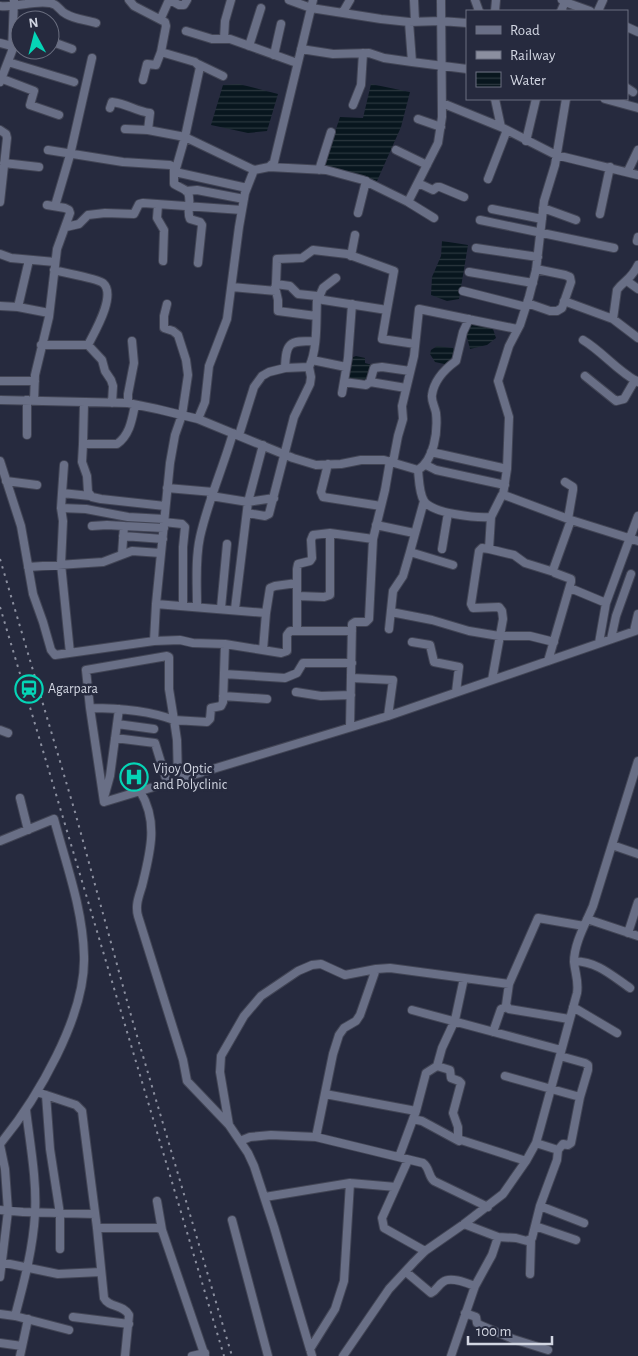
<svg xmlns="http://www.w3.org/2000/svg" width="638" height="1356" font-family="'Alegreya Sans',sans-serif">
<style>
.water{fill:url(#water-rules)}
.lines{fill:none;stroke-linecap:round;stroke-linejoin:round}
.minor-casing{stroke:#424555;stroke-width:10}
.minor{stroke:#696f86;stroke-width:8}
.rail{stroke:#8b8f9f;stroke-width:2;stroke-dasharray:2.5 5;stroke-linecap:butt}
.labels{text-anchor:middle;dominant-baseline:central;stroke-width:5;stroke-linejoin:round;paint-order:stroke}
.poi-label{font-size:14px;fill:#d2d6e2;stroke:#262a3e;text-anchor:start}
</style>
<defs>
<pattern id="water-rules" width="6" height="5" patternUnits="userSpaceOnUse" patternTransform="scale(1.25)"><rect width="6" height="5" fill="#08161e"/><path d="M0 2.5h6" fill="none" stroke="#2b373e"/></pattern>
</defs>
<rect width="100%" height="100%" fill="#262a3e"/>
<!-- water -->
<path class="water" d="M239 84 278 94 267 131 248 133 211 125 223 85Z
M371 84 410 92 401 127 377 181 324 165 340 117 363 118Z
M442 241 468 245 459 299 447 301 431 295 432 277 441 256Z
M473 321 484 323 493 329 496 338 487 345 470 349 465 329Z
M437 346 453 348 456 354 450 359 449 365 435 362 430 354 431 350Z
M356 356 365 358V363L372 365 368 380 348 379V359Z"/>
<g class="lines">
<!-- minor casing -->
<g class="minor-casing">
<path id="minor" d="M129 0 134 6 165 22 166 26 161 52 195 62 200 67 185 137 254 170
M170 0 179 5H184L187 0
M289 0 311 8 381 19 409 22 441 21 467 23
M414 0 415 22
M475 0 479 11
M565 2 590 11
M0 6C17 8 33 0 50 3 59 4 59 11 66 14 74 19 86 20 96 23
M495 11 496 0
M561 11 565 2 562 0
M598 11 603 0
M343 12 350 0
M161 18 169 0
M409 22 412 62
M627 27 638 32
M186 31 212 39H230L297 63
M224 39 225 21 231 0
M50 41 72 49
M0 43 12 46
M249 46 261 8
M301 49 333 54 369 53 384 58 412 62 467 69
M274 55 281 24
M8 62 74 82
M198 64 223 76
M0 78 34 91 30 105 59 115
M143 80 147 64 156 65 161 52
M0 82 12 51 14 0
M627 88 633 92
M495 99 501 127
M605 99 638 108
M442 103 501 127 556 155 638 175
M353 105 361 85 363 53
M110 108 112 102C128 104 135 111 150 113L148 130
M418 119 441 127
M125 129 148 130 185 137 175 172 247 188
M0 130 6 134 7 138 0 202
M526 141 536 99
M48 150 123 162 170 165 174 167V184C178 187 186 189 188 193 192 201 186 211 190 219L200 222 202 225 198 263
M396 150 427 165
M4 163 39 167
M269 167 326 170 363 180 408 202 438 143 442 117 441 0
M319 170 331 132
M628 171 638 150
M488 179 507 130
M418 183 433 190 437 187H440L464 197
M186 191 197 190 244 199
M408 202 434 218
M158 205 157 218 164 230 163 261
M55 206 70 155 92 58
M543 208 576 220
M492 209 542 219
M358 213 366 181
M600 214 610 167
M480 220 614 248
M66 227 79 224 88 215 105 213 134 214 139 204 143 203 242 210
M637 241 638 237
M476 248 538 257
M0 254 11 258 55 262
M351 256 355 235
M638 265C631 280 624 280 617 290L613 319 638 338
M469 272 533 283
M627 281 638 289
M232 287 276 291 278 300V311L316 316
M275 289 276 284 290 286 298 294 317 296 320 295 323 288 336 278
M463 291 526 307
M564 301 613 319
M527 303 550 311H557L562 308 571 282 570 277 565 275 536 269
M0 306 18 307 49 313
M18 307 29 260
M387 310 382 339 415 344
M583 340C603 352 617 371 638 382
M41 345H88C94 333 117 295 103 283 97 278 64 273 54 270
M88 345 102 360 105 371 111 380 113 386 112 403
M312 360 346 367
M285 368C286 342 289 341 314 341
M585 376 616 401 624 399 635 380
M0 381H35
M344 382 366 385 370 382 374 368 382 367 410 371
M370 382 406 388
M342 393 348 358 352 304
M0 400 128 403 157 409 198 419 293 458 316 465 341 464 361 460H384L418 470C419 479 419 493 424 501 433 514 477 518 491 517L502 495H504L571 520 638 541
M27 400V435
M34 401 35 375 49 317 57 249 70 213 69 210 65 208 47 205
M128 403V394L134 363 132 341
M135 405C132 419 130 435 117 444H83L82 462 87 476 88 492 92 497 101 499 165 506
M198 419 205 402 209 366 227 319 239 227 245 193 254 170 269 167 274 162 313 0
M239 435 254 387 262 376 269 372 285 368 309 367C318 349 316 319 317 299L387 310 394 271 347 254 313 250 302 258 277 259 276 284
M83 444 84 403
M431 452 507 469
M0 461 21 526 33 594 43 622 51 650 55 655 154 641 180 640 193 643 225 644 281 653 287 651V635L290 631H352
M393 462 398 436 403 419 402 406 414 356 419 309 517 329
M328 464 321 492 323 497 381 506
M426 465 436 470 505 485
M418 470C434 460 438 432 436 413 435 407 431 401 432 395 434 380 445 369 456 361L463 332 469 319
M6 481 37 485
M565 482 573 487V490L568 519
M167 488 213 492
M62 493 64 465
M503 495 507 469 509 417 498 381 509 346 520 325 529 297 536 270 544 201 555 165 566 99
M211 496 248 502 274 498
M424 501 410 552 453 565
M61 508 62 493 90 496
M247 513 265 516 269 514 294 417 310 384 311 377 309 367
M491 517 489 549 482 548 479 551 471 604 473 608 499 607 502 611 503 619 492 680
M164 522 182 524 185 527 183 547V605
M376 525 414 533
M92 526 107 525 124 526 122 554
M124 526 164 528
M123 536 163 539
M442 549 448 513
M489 549 514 555 525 563 554 572
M28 567 103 562 132 551 161 553
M570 588 606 603
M298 596 324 597 330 595V533
M156 604 266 613 263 650
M197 607C197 584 195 560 200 537 208 501 223 468 233 433
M221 608 227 544
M235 609 248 502 263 445
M391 612 432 620 469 631 499 636H530L554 642
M266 613 270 588 275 586 297 583
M389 629 393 591 403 576 410 552
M297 630V569L298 564 310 561 312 558 311 540 313 535 330 533 373 539
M634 631 638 614
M611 639 616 616 631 574
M154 641 156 604 170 463 175 435 182 415 188 375 186 360 178 335 173 331 164 328V316L167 304
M412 642 430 645 434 662 459 667 456 692
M599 643 606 603 638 516
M70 653 61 564 63 521 61 508 86 509 128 517 164 519
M548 661 571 582V579L555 573 553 570 571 520
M224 674 285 678 297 673 303 663H352
M352 678 393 680 388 716
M296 692 321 696 351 695
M223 696 267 699
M90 708C118 708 147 710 174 720L169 689V657L167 656 86 670 90 708 104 802 388 716 638 630
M117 724 154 729
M350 727 352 624 355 622H366L369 619 373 539 385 490 390 461
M0 730 8 733
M115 738 155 743 167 782
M178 779 177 740 174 720 207 722 210 719 211 708 221 706 223 702 225 644
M140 791C159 822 150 853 142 886 139 896 135 905 138 916L183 1060 187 1081 229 1125
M105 794 110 776 119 709
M20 798 28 830
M0 841 54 819C66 864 83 909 84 956 86 1016 37 1099 0 1144
M612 845 638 854
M587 919 638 936
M628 933 638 902
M574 961C598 962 611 975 630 988
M464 978 455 1020 442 1048 437 1066 450 1070 451 1078 459 1081 461 1083 453 1113 458 1127V1139L526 1161
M573 1007 617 1033
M412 1010 561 1050
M569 1019 509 1009 506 1005 509 984 538 918 584 926
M493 1032 501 1009 507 1007
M505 1076 580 1097
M37 1092 76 1105 82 1111 97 1228 104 1298C109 1308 123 1304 129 1315L125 1356
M325 1094 416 1111
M46 1095 50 1149 60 1214V1249
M413 1119 422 1121 459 1141
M316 1137 333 1054 339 1035 344 1028 356 1021 360 1015 376 969
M240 1141 250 1137 271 1135 316 1137 423 1163C430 1168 428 1176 434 1181L488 1207
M0 1145 5 1169 8 1211 0 1277
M558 1150 563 1144 568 1145 571 1143 580 1097 588 1070V1065L585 1063 560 1056
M399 1157 416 1111 426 1073 437 1066
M408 1160 382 1218 384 1228 425 1251
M350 1183 396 1187
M265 1197 350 1183 344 1281 335 1309 310 1349
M157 1201 162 1230
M540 1206 584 1223
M0 1210 23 1212 95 1214
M232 1220 268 1356
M535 1226 576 1240
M97 1228H158L162 1230 205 1356
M498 1237 516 1238 527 1241 532 1238 540 1206 557 1160 558 1150 536 1143
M0 1262 58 1274 101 1272
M406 1272 431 1293C437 1290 438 1285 443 1282 450 1276 467 1283 475 1286
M530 1274 531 1240
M465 1313 476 1317 477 1323 480 1325 513 1339 548 1350
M0 1314 15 1316 69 1330
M15 1316C24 1282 33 1249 35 1214 37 1180 30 1144 26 1110
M73 1317 129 1324
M0 1343 22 1346
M20 1356 28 1319
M192 1356 205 1353
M312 1356 274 1227 254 1166 248 1153 229 1125 220 1072 221 1056 244 1016 261 996 298 971 312 965 321 964 345 975 376 969 390 968 509 984
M343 1356 389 1289 414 1262 425 1251 464 1224 503 1194 526 1161 536 1143 540 1129 577 993C579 981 575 973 574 962 574 943 586 923 593 906L638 761
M451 1356 475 1286 492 1255 498 1237 464 1224"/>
</g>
<!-- minor -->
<use href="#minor" class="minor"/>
<!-- rail -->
<path class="rail" d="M0 559 75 812 132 1019 232 1356
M0 607 224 1356"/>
</g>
<!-- icons -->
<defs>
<g id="station-ring" transform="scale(1.4375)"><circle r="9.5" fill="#262a3e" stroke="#05d5b6" stroke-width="1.5"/><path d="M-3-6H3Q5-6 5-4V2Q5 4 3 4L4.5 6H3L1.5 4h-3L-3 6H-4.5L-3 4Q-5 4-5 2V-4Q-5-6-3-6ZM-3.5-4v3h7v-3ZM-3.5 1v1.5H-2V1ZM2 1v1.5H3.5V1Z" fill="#05d5b6"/></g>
<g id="hospital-ring" transform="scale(1.4375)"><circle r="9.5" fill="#262a3e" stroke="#05d5b6" stroke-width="1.5"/><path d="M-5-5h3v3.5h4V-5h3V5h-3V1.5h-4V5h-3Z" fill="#05d5b6"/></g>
</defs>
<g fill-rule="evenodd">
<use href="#station-ring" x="29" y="689"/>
<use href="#hospital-ring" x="134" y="777"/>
</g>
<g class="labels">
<!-- poi labels -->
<g class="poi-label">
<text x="48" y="689">Agarpara</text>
<text x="153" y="769">Vijoy Optic<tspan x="153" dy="16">and Polyclinic</tspan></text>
</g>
</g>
<!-- legend -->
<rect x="466" y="10" width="162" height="90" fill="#262a3e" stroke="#6b6f80"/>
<rect x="476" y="26" width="25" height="8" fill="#696f86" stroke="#6b6f80"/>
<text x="510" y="35" font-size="15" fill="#d2d6e2">Road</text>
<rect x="476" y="51" width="25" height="8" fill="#8b8f9f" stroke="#6b6f80"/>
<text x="510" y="60" font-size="15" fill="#d2d6e2">Railway</text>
<rect x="476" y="72" width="25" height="15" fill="url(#water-rules)" stroke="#6b6f80"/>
<text x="510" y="85" font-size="15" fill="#d2d6e2">Water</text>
<!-- north arrow -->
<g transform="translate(35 35) rotate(353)"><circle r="24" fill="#262a3e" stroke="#6b6f80"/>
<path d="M0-4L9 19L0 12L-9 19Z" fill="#05d5b6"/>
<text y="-8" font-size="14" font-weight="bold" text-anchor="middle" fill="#d2d6e2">N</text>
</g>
<!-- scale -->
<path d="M468 1336v8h84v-8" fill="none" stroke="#d2d6e2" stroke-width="2.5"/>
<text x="476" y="1336" font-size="15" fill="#d2d6e2" stroke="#262a3e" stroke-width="4" paint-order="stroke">100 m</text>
</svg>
